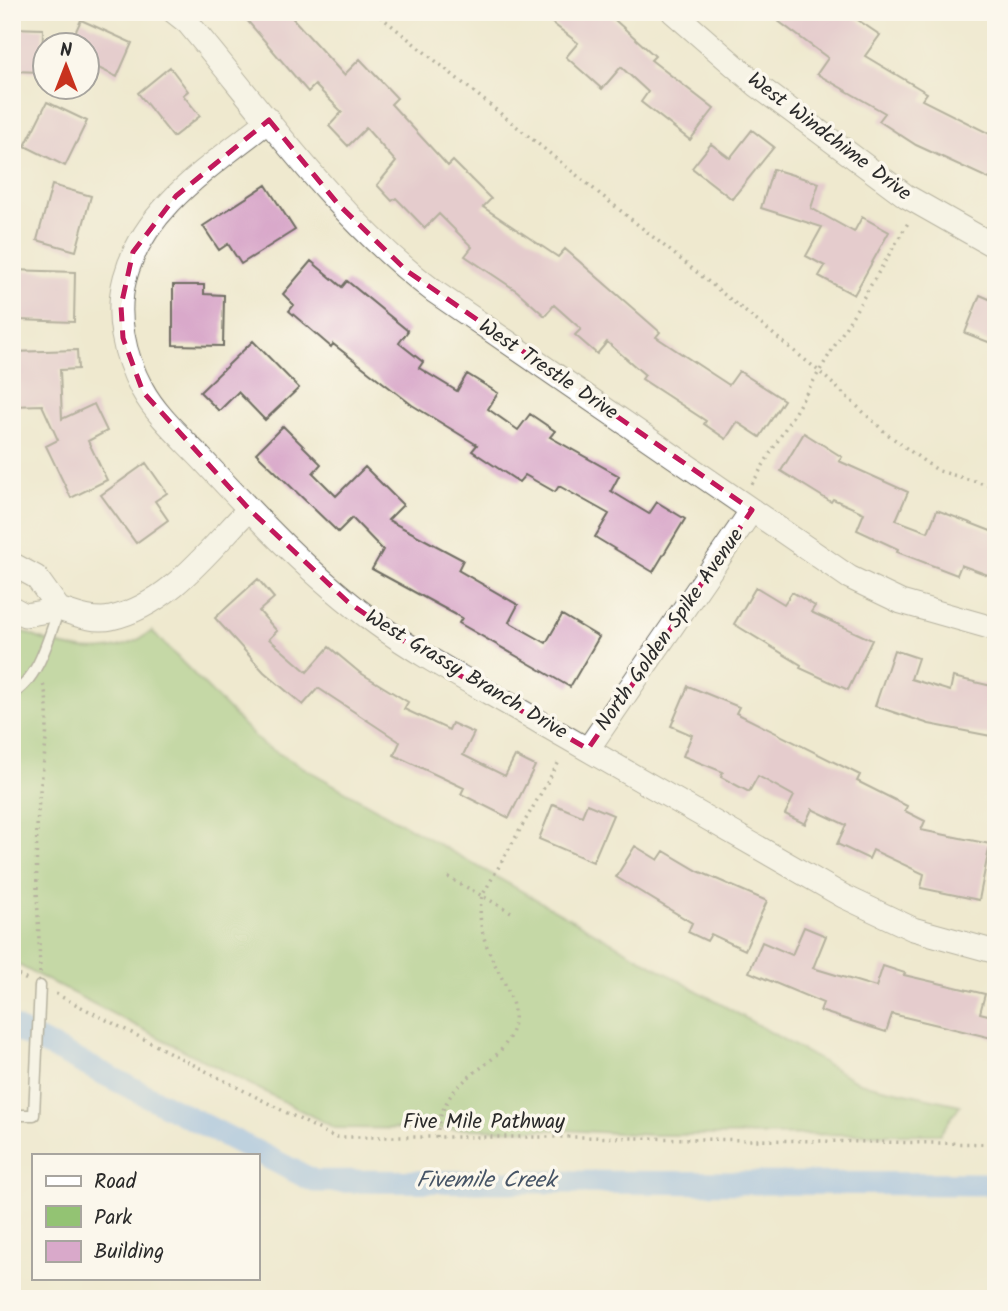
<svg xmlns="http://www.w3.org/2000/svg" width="1008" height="1311" font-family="Kalam,sans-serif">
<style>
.green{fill:#93c373;stroke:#5f774f;stroke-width:2}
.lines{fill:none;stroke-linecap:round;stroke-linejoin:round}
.canal{stroke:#84b3ef;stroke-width:23}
.building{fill:#d9a9ca}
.lane-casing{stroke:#706e64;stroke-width:13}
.street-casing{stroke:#706e64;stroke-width:25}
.path{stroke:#706e64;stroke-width:3.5;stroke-dasharray:2 5;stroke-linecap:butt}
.lane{stroke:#fff;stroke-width:10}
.street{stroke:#fff;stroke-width:23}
.marked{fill:none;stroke:#c2185b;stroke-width:5;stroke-dasharray:14 9;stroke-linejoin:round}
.labels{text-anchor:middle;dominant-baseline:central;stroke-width:7;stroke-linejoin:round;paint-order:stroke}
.street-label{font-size:21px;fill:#2b2b2b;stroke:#fbf7ec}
.water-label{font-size:23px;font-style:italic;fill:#465466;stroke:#fbf7ec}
</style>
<rect width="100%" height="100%" fill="#fbf7ec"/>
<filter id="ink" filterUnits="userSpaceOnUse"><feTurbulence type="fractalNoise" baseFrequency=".0143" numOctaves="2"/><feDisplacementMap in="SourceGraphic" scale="14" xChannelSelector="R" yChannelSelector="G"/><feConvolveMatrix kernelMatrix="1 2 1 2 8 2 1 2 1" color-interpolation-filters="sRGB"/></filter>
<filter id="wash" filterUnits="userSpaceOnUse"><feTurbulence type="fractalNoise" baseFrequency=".00686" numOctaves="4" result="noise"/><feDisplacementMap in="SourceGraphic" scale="28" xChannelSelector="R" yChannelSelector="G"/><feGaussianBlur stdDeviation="1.57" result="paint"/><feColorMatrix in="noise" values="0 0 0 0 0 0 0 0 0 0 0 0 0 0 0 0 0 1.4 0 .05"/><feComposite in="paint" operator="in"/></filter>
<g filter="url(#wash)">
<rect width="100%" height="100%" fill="#efe9cf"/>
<!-- green -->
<path class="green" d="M12 626C56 649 108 663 152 631L262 744 860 1083 960 1105 940 1134 651 1135 564 1130 335 1128 12 962Z"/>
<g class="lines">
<!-- canal -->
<path class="canal" d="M12 1027 314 1181 996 1184"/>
</g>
<g id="blocks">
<!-- building -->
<path class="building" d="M240 12H287L344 75 360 59 397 98 391 104 448 166 453 161 491 199 483 207 558 257 565 249 660 332 656 337 729 385 739 371 784 400 760 437 737 422 726 439 704 424 706 421 642 379 645 375 607 342 597 354 575 335 581 329 554 305 545 316 517 291 465 256 472 247 439 214 425 228 396 198 392 201 377 185 396 162 366 128 348 146 329 126 342 112 315 85 308 92Z
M538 12H606L655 56 651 60 714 109 690 140 641 102 648 92 621 67 602 89 566 57 578 43Z
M766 12H846L880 35 865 56 927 93 922 100 996 137V182L916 145 879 121 885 113 817 74 828 58Z
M81 20 132 43 117 77 88 63V46H69Z
M12 28 43 29 42 72 12 71Z
M170 67 188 91 183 95 200 116 173 137 138 93Z
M47 102 87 121 65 166 25 146Z
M752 130 774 147 732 199 692 168 711 144 730 158Z
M773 169 819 183 811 208 854 232 862 217 889 232 854 295 819 276 825 266 806 256 822 227 761 208Z
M52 185 91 196 76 251 37 240Z
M266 185 295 230 241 264 228 244 219 250 203 226Z
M311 261 342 287 347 281 408 331 399 343 423 362 419 368 457 391 467 374 498 393 488 409 518 430 530 414 555 431 550 437 619 476 611 491 649 514 657 502 685 519 653 572 595 537 609 514 559 486 555 492 525 475 519 482 472 451 477 445 412 405 333 344 331 347 289 311 294 305 283 294Z
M12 270 75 272 74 322 18 320V290H12Z
M173 285H204V294L224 295 223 346 173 345Z
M980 295 996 302V345L965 333Z
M253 341 299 388 265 420 238 392 219 411 200 392Z
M77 350 78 369 60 370 62 419 94 404 107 431 88 441 107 480 71 498 46 446 58 440 42 405 13 406 12 352Z
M283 426 321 464 313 473 336 496 365 467 403 505 388 520 463 560 458 570 518 605 509 622 546 643 562 615 599 637 570 687 459 623 462 618 372 569 383 550 352 518 338 532 256 453Z
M804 433 842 457 839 461 908 492 896 520 928 532 937 510 996 533V578L961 565 957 575 897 552 898 549 857 530 864 513 833 499 831 502 781 471Z
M146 463 167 493 155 501 168 520 136 543 101 495Z
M258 579 274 598 259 611 277 631 269 639 307 672 329 647 359 672 408 702 404 709 449 730 452 723 474 733 463 755 505 776 515 756 535 766 509 818 461 794 464 788 394 755 400 742 318 688 303 705 264 672 215 618Z
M756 587 784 604 792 592 815 606 811 612 872 640 848 690 800 668 801 665 734 624Z
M894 650 918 658 911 679 950 691 953 677 996 687V737L929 724 875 706Z
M688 686 739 707 736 713 860 775 857 781 907 806 905 811 925 821 921 830 990 844 979 900 921 888 924 874 873 850 869 859 837 844 846 825 812 809 805 824 785 814 794 796 758 776 749 792 721 777 723 772 683 756 692 735 671 726Z
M553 804 582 816 587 804 613 815 593 862 539 839Z
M635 846 658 860 664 851 698 871 767 901 745 950 711 934 707 941 688 932 692 923 616 877Z
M804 927 826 936 813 968 876 987 883 966 905 973 904 975 985 994 980 1013 996 1017V1039L892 1014 886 1032 820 1011 823 1003 749 972 762 942 792 955Z"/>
</g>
</g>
<g filter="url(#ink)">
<use href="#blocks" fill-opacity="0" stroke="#706e64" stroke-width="2"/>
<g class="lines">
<!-- lane casing -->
<g class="lane-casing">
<path id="lane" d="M12 694C39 679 49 636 59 609
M12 1115H34L40 986"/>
</g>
<!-- street casing -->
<g class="street-casing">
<path id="street" d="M174 12 188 23C266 116 338 219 435 292L849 577 901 602 996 629
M673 12 758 86 906 196 996 247
M269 120C215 164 144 206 125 278 115 315 124 356 142 389 156 415 181 437 201 458 255 516 312 577 377 624 429 662 488 691 543 724 643 781 743 839 843 896L913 929 996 952
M12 564 36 577 59 609 25 615 12 608
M59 609C74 614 95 622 111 618 169 605 209 550 249 509
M588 749 752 510"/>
</g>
<!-- path -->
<path class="path" d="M375 12 820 372 886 433 925 462 939 471 996 487
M752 484 908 223
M448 877 513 913
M12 972 27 980
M40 973C39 920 34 865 38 812 40 778 54 715 43 684
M56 994 334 1137H576L996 1144
M437 1137C442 1069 501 1074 513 1027 523 987 470 953 482 896L560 760"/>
<!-- lane -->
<use href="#lane" class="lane"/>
<!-- street -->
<use href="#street" class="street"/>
</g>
</g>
<!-- marked area -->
<path d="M0 0H1008V1311H0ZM269 120 338 204 407 271 752 510 588 749 421 653 348 602 249 509 143 392 123 338 121 306 133 252 176 196Z" fill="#efe9cf" fill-opacity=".55" fill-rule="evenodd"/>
<path class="marked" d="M269 120 338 204 407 271 752 510 588 749 421 653 348 602 249 509 143 392 123 338 121 306 133 252 176 196Z"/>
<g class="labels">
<!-- street labels -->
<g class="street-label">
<text transform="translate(829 137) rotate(37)">West Windchime Drive</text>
<text transform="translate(548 370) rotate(34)">West Trestle Drive</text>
<text transform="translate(670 630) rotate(-55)">North Golden Spike Avenue</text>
<text transform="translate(466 675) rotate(31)">West Grassy Branch Drive</text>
<text x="484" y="1122">Five Mile Pathway</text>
</g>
<!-- water labels -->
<g class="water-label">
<text x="486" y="1181">Fivemile Creek</text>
</g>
</g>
<!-- margin -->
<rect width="1008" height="1311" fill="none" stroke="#fbf7ec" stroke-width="42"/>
<!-- legend -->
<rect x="32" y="1154" width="228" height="126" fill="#fbf7ec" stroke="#a8a59f" stroke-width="2"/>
<rect x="46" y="1176" width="35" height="10" fill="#ffffff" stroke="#a8a59f" stroke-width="2"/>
<text x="94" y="1188" font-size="21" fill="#2b2b2b">Road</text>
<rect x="46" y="1206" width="35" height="21" fill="#93c373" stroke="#a8a59f" stroke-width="2"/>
<text x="94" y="1224" font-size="21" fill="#2b2b2b">Park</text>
<rect x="46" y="1241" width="35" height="21" fill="#d9a9ca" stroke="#a8a59f" stroke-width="2"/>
<text x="94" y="1258" font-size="21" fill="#2b2b2b">Building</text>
<!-- north arrow -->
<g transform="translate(66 66)"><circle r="33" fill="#fbf7ec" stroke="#a8a59f" stroke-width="2"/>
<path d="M0-5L12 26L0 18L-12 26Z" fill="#c8321e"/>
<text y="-10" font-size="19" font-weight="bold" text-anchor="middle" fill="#2b2b2b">N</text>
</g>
</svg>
